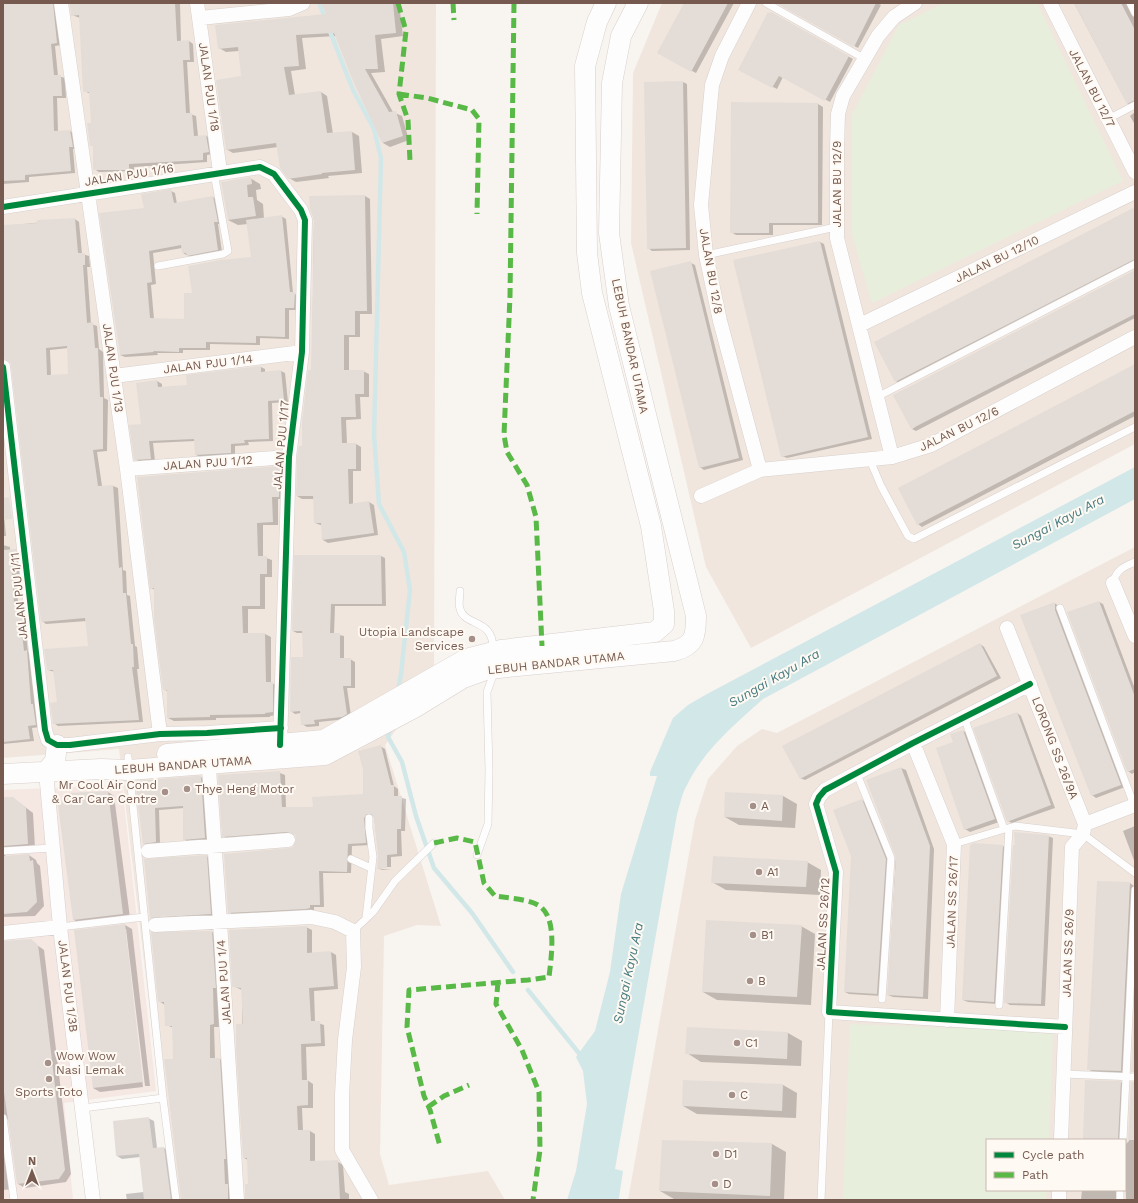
<svg xmlns="http://www.w3.org/2000/svg" width="1138" height="1203" font-family="'Work Sans',sans-serif">
<style>
.residential{fill:#f0e6de;fill-rule:evenodd}
.commercial{fill:#f5e7e2}
.green{fill:#e7eedc}
.water{fill:#d2e7e8}
.shadow{fill:#0003;fill-rule:evenodd}
.lines{fill:none;stroke-linecap:round;stroke-linejoin:round}
.stream{stroke:#d2e7e8;stroke-width:4.5}
.building{fill:#e4ddd7;fill-rule:evenodd}
.service-casing{stroke:#d7d0cc;stroke-width:8}
.minor-casing{stroke:#d7d0cc;stroke-width:15}
.secondary-casing{stroke:#d8d0cc;stroke-width:21}
.service{stroke:#fefdfd;stroke-width:7}
.minor{stroke:#fefdfd;stroke-width:14}
.secondary{stroke:#fefdfd;stroke-width:20}
.quiet{stroke:#58b947;stroke-width:5;stroke-dasharray:10 5;stroke-linecap:butt}
.cycleway-casing{stroke:#fef9f2;stroke-width:8}
.cycleway{stroke:#00873e;stroke-width:6}
.poi-dot{fill:#a49088;stroke:#fef9f2;stroke-width:1.5}
.labels{text-anchor:middle;dominant-baseline:central;stroke-width:4;stroke-linejoin:round;paint-order:stroke}
.street-label{font-size:12px;fill:#765a50;stroke:#fef9f2}
.poi-label{font-size:12px;fill:#765a50;stroke:#fef9f2;text-anchor:start}
.water-label{font-size:13px;font-style:italic;fill:#477b80;stroke:#fef9f2}
</style>
<rect width="100%" height="100%" fill="#f8f4f0"/>
<!-- residential -->
<path class="residential" d="M3 3H436L434 677 385 745 441 926 417 925 384 936 380 1154 389 1185 488 1171 505 1200H172L119 749 3 758Z
M662 3H1135V444L751 648 706 567 631 243 633 73Z
M1135 547V1200H628L695 820 708 779 737 746 762 729 777 733ZM987 1140H1125V1190H987Z"/>
<!-- commercial -->
<path class="commercial" d="M122 785 156 1091 64 1103 73 1200H3V790Z"/>
<!-- green -->
<path class="green" d="M944 3H1037L1123 181 872 303 852 234V115L899 25Z
M850 1024 1053 1032 1049 1140H987V1190H1047L1046 1200H843Z"/>
<!-- water -->
<path class="water" d="M1135 467V499L763 699C735 724 704 750 687 785 682 793 680 805 677 814L615 1169 623 1171 619 1198 618 1200H567L576 1171 587 1104 583 1071 576 1057 595 1031 610 972 621 894 657 776H650V772L673 718 688 705 707 694Z"/>
<!-- shadow -->
<path class="shadow" d="M3 3H58L61 45 55 46 58 76 65 78 66 98H57L58 132 70 131 75 134 77 149H73L75 173 29 177V182L3 184Z
M70 3H180L181 42 189 41 193 44 194 62H187L190 114 196 116 198 136H206L211 138 213 154 207 155V162L134 167V171L99 172 94 169V147L91 145V94L84 91 80 18 72 15Z
M330 3H399L403 36 381 39 385 72 371 73 393 112 402 116 409 140 390 147 383 143 336 36 302 38 306 69 291 71 295 95 321 92 327 96 333 134 352 132 359 136 362 173 328 176 329 178 296 182 289 178 278 147 233 153 226 149 242 77 239 51 226 52 219 48 327 15Z
M685 3H734L696 73 658 53Z
M778 3H877L881 5 858 48Z
M1074 3H1131L1129 6 1135 19V104L1132 106 1127 103Z
M772 13 853 59 830 102 783 77 777 89 744 72Z
M683 82 687 84 690 250 652 251 648 248Z
M767 104H818L823 107 822 225H773V235H736L731 232Z
M1135 112V125L1130 116Z
M250 178 260 184 261 189 256 190 257 200 263 204 264 219 281 216 286 219 293 293 299 296V310H289V339L260 338V345L210 344V350H183V353H157L158 355 125 357 120 355 145 209 171 191 175 193 177 204 213 197 217 200 222 224H218L222 252 192 258 183 253 182 248 153 253 156 284 151 285 154 319 185 320 193 294 252 258 248 224 238 225 228 220Z
M365 196 370 199 372 314H360V337H349V371H363L369 374V397H360L361 419 346 420 347 444H356L361 447V471H353V504L369 502 374 505 378 535 328 543 323 540V526L315 523 314 499H302L297 496 312 371 314 220 310 197Z
M1135 208V263L900 384 896 381Z
M75 219 79 222 82 254 89 256 90 267H87L91 324 97 326 99 349 103 352 104 398 108 400 107 451 97 452 102 486H113L118 488 123 570 126 571 127 595 130 596 135 646 137 647 139 669H137L143 722 58 726 54 723 59 703 55 672 48 670 89 647 87 621 46 624 42 621 11 361 3 356V226ZM68 348 69 375 51 376 50 350Z
M820 242 824 244 872 439 787 458 782 456Z
M691 263 695 265 743 460 704 470 700 467Z
M1135 271V318L916 431 912 429Z
M1135 365V416L922 527 918 524Z
M261 367 265 369V373L281 371 285 373 288 402 272 403 273 441 248 442 249 445 235 446V455L201 457 196 455 195 441 153 443 155 461 140 462 135 459 142 425 157 381 162 384V388L188 386Z
M280 467 285 470V499H278V525H263V557L272 560V577H265V609H248V634H265L271 637V683L279 686 278 715 270 716V717L216 718V720L174 721 168 718V692L164 689 155 590 151 588 138 478Z
M3 504 6 536H3Z
M3 545 10 547V551L15 550 20 553 22 574H16L18 603 26 605 28 625 25 626 28 652 31 654 35 706 38 707 40 727 32 728 34 741 3 744Z
M381 556 385 558 386 606H335L334 634 344 636V659H350L355 662V688H347L351 716 346 719 319 722V726L307 727 302 724 301 713 295 714 291 711 304 658 303 633H297L293 631Z
M1099 602 1103 604 1135 689V772L1132 774 1128 771Z
M1054 603 1059 606 1125 787 1096 798 1092 795 1022 616Z
M980 644 984 647 1001 678 805 780 800 778Z
M1017 713 1021 716 1055 808 1012 823 1008 821Z
M963 731 967 733 999 822 970 832 965 829 954 743Z
M380 746 385 749 394 786 398 789V797L406 799 405 831H401L402 856 391 857V867H381V869L392 870H382L378 868 379 856 374 816H371L370 845 352 846 351 873H323L324 907H314V910L233 915 229 912 294 848 298 840 296 835 293 833 228 839 223 836 219 776 280 773 285 775 286 808H314L364 795Z
M901 768 906 770 934 849 928 999 893 997 888 995Z
M201 777 205 780 209 840 188 842 184 839V808L159 810 160 844 149 846 144 843 137 782Z
M108 792 114 796 130 918 81 924 74 920Z
M783 796 797 804 795 828 739 825 725 817Z
M3 798H13L33 813 35 848 6 853 5 857 29 855 36 860 37 863 40 866 44 906 35 916 3 917Z
M862 800 866 803 890 862 882 996 849 994 845 992Z
M1135 826V863L1123 831Z
M1048 836 1053 838 1045 1006 1010 1005 1005 1002Z
M1003 846 1007 848 998 1004 968 1002 963 1000Z
M206 856 211 858 215 916 155 920 151 918Z
M807 862 821 870 820 895 726 890 712 882Z
M1130 883 1134 886 1125 1073 1093 1072 1088 1069Z
M125 925 132 929 150 1086H145L126 929H124L143 1087 100 1092 93 1088Z
M801 926 815 934 811 1005 717 1000 703 992Z
M306 927 312 930V953L331 952 336 955 338 989 314 991 315 1022 324 1025 325 1046 306 1047 307 1080 313 1084V1108H302L303 1131H310L315 1134V1162H338L343 1165 345 1192 349 1194V1200H246L249 1185 248 1160 244 1158 242 990 233 986Z
M212 932 217 935 219 1027H214L215 1059H220L225 1062 233 1200H182L174 1028 166 1025 165 1005 159 1001Z
M30 940 44 950 71 1174 66 1182 25 1188 18 1184 9 1117 5 1123 13 1189 3 1190V942Z
M788 1033 802 1041 801 1066 701 1062 687 1053Z
M684 1081 783 1085 797 1093 796 1118 697 1114 683 1106Z
M1121 1082 1125 1085 1122 1140H1084Z
M1132 1083H1135V1200H1126L1125 1145 1129 1141Z
M148 1118 154 1121 157 1148H164L169 1151 175 1200H127L126 1194 144 1192 140 1157 122 1159 117 1156Z
M772 1144 786 1152 784 1200 674 1199 660 1191Z
M1082 1190H1120L1119 1200H1081Z"/>
<g class="lines">
<!-- stream -->
<path class="stream" d="M319 3 326 20
M329 29 353 90 374 129 381 158 374 435 379 504 404 552 410 590 401 674 398 691
M390 728 388 737 402 762 416 816 434 868 472 913 513 972
M528 990 582 1057"/>
</g>
<!-- building -->
<path class="building" d="M3 3H53L57 43 51 44 54 75H61L62 96H53L54 131 70 130 73 147H69L71 171 25 175V180L3 181Z
M70 3H175L177 41 189 40 190 60H183L186 113H192L194 136 206 135 209 152 203 153V160L129 164V170H93V146H90L87 123H91L89 92H83L79 15 71 16Z
M321 3H393L396 33 375 35 378 69H365L389 112 396 111 403 136 382 143 353 81 334 33 296 35 299 66 284 67 289 95 321 91 327 133 352 131 355 170 322 173V174L288 179 280 168 276 143 226 150 216 80 241 76 238 47 218 49 215 25 326 14Z
M684 3H728L691 72 657 53Z
M776 3H876L854 47Z
M1074 3H1121L1135 30V100L1127 104Z
M768 12 770 13 771 12 849 56 825 101 779 76 772 88 738 70Z
M683 81 686 248 647 249 644 82Z
M731 102 818 103V223H769V233H730Z
M251 177 252 184 247 185 248 197H253L256 216 228 220 221 182Z
M171 189 174 203 213 196 218 222H214L218 250 187 256 186 253H182L181 245 149 251 152 282 147 283 150 318 184 319V293H192L188 266 220 260 251 257 246 220 282 215 290 292H295L294 308H285V337L256 336V343L206 342V348H179V352L153 351 154 352 120 355 99 213 144 208 141 194Z
M365 195 367 311H355V335H344V370H364V394H355L356 417H341L342 443H356V469H348L349 504 369 501 374 533 322 540 321 523H314L313 496H296L297 458 299 446H302V422L308 370H311L314 220 310 209 309 196Z
M1135 207V259L895 382 874 342Z
M75 218 78 253H85V265H83L87 323 93 322 95 348H98L100 397H103V449L93 450 98 486 113 485 119 568 122 567 123 593H126L131 644H133L134 667H132L139 720 53 724 50 703 57 702 53 670H47L44 649 88 646 85 618 41 622 11 366 10 362 4 359 3 225 37 223V220ZM67 346 68 374 47 375 46 348Z
M820 241 868 437 781 457 733 260Z
M691 261 739 458 699 468 650 271Z
M1135 270V314L911 429 893 395Z
M1135 364V411L917 525 898 488Z
M261 366V372L281 370 284 400 268 401 269 439 244 440 245 443 231 444V453L195 455 194 439 149 441 151 459 134 460 129 425 141 424 136 383 157 380 158 387 187 385 186 375Z
M280 466 279 497H272L273 522 257 523 258 556H267V574H260V606H242L243 633H265L266 682H273V712L265 713V714L210 715V717L167 718V690H163L154 619V588L150 589 137 477Z
M9 497 12 519 3 520V498Z
M16 549 18 571 12 572 14 602 22 601 24 623 21 624 24 651 27 650 31 704H33L36 725 28 726 30 739 3 742V550Z
M294 555H381L382 604H331L330 633H340V658H351V686H343L347 714 342 717 314 720 315 724 301 725 300 711 290 712 291 657H303L302 631H292Z
M1099 601 1135 697V769L1127 772 1067 612Z
M1055 602V610L1121 785 1091 796 1020 615Z
M980 643 997 676 800 779 782 746Z
M1017 712 1051 805 1007 822 973 728Z
M963 730 995 819 964 830 936 748 953 742 950 734Z
M381 745 391 785H394V796H402L401 829H397V854L387 855V868L377 869 378 856 374 818 371 814H367L364 818 366 843 348 844 347 872 319 871 320 905H310V908L306 909 228 913 224 854 289 848 293 847 296 840 295 835 287 832 222 837 218 775 280 771 282 807H313L312 797 363 794V769L358 751Z
M901 767 930 846 923 997 887 995 896 858 866 780Z
M197 776H201L205 838 183 840V806L155 808 156 842 143 844 135 781Z
M108 791 123 914 73 920 58 805 68 793Z
M725 792 783 795 782 821 724 817Z
M3 797H13L26 808 28 844 3 846Z
M862 799 886 859 877 994 844 992 851 856 833 810Z
M1014 832 1049 835 1041 1004 1004 1003 1013 845H1015Z
M974 843 1003 845 994 1002 962 1000 970 845Z
M29 854 30 861 33 860 37 902 27 912 3 914V856Z
M207 855 211 914 150 918 144 859Z
M713 856 808 861 806 887 711 883Z
M1097 881 1130 882 1121 1071 1087 1070Z
M706 920 802 925 797 997 702 992Z
M125 924 143 1082 93 1088 74 930Z
M307 926V953L331 951 334 986 309 988 311 1021H320L321 1043 301 1044 302 1080H308V1105L297 1106 298 1130H310V1161L338 1160 340 1200H245V1184H248L247 1158H243L236 1050V1024H243L241 988 232 987 229 930Z
M212 931 216 988H213L214 1024 210 1025V1058H220L226 1159H224L225 1184H228V1200H181L164 1059H173L172 1026H165L164 1002H158L151 932Z
M31 939 38 945 40 960 65 1170 59 1179 17 1184 3 1085V941Z
M1135 994V1072H1131Z
M687 1027 788 1032 787 1059 685 1054Z
M683 1080 783 1084 782 1111 682 1106Z
M1085 1080 1121 1081 1118 1140H1083Z
M1131 1082H1135V1140H1128Z
M149 1117 153 1148 164 1147 171 1200H144L139 1154 116 1156 113 1121Z
M662 1140 772 1143 770 1196 659 1191Z"/>
<g class="lines">
<!-- service casing -->
<g class="service-casing">
<path id="service" d="M766 3 865 59
M1130 3 1135 13
M1108 119 1135 105
M706 255 836 227
M158 266 223 254 228 251 214 173
M877 397 1135 264
M870 460 881 486 908 536 914 539 1135 427
M1113 583C1116 570 1123 567 1135 562
M460 591C460 597 458 604 460 609 465 627 494 618 493 650
M1060 608 1134 805
M964 717 1004 829
M128 757 163 1098 176 1200
M857 774 891 858 882 999
M954 844 1015 826 1083 834 1135 873
M3 851 52 848
M477 855 488 824 489 770 487 692 495 670
M351 859 371 868
M366 918 373 857 369 828V818
M60 927 144 917
M353 931 373 912 395 881 434 843
M999 1005 1009 828
M1064 1074 1135 1077
M83 1108 163 1098
M3 1118 14 1200
M1123 1140 1135 890
M821 1200 829 1012
M1120 1200V1190"/>
</g>
<!-- minor casing -->
<g class="minor-casing">
<path id="minor" d="M61 3 127 469 160 734
M197 3 220 172
M749 3 722 56 712 85 701 205 706 255 720 321 760 470
M1050 3 1135 172
M200 18 289 9 303 3
M3 207 260 167 274 174 301 210 305 220 302 352 289 457 280 745
M860 325 1135 192
M3 367 45 730 48 740 57 745H70L160 734 207 733 281 728
M114 376 302 352
M892 457 837 238V148L838 114 843 96 878 36 894 17 915 3
M127 469 289 457
M701 496 760 470 892 457 931 445 1135 337
M1113 583 1135 636
M1007 628 1085 824
M1030 684 913 743 825 790 819 797 816 804 836 872 829 1012 1065 1027
M913 743 954 844 947 1020
M208 755 220 922 237 1200
M46 772 60 927 93 1200
M1085 824 1135 805
M148 851 288 840
M155 925 311 917 335 922 353 931 354 967 345 1040 342 1095V1150L371 1200
M3 933 60 927
M1061 1140 1072 847 1083 834 1085 824
M1059 1200V1190"/>
</g>
<!-- secondary casing -->
<g class="secondary-casing">
<path id="secondary" d="M167 754 324 740 466 659 501 650 655 632 664 624V611L651 526 592 293 587 253 585 66 597 22 606 3
M46 772 55 761 57 745
M3 774 101 769 129 770 325 755 414 708 463 678 488 669 674 651C695 645 696 636 696 616L619 306 609 233 612 83 621 36 638 3"/>
</g>
<!-- service -->
<use href="#service" class="service"/>
<!-- minor -->
<use href="#minor" class="minor"/>
<!-- secondary -->
<use href="#secondary" class="secondary"/>
<!-- quiet -->
<path class="quiet" d="M398 3 406 31 399 94 408 120 410 161
M453 3 454 20
M514 3 510 296 504 435 507 452 527 485 536 517 542 646
M399 94 427 98 472 110 479 119 477 214
M434 843 457 838 475 842 484 883 495 896C507 898 533 899 542 908 557 922 551 959 549 977L528 980 409 990 407 1027 424 1096 430 1110 440 1146
M498 982 496 1004 522 1050 539 1092 540 1150 533 1200
M428 1107 444 1096 469 1085"/>
<!-- cycleway casing -->
<g class="cycleway-casing">
<path id="cycleway" d="M3 207 260 167 274 174 301 210 305 220 302 352 289 457 280 745
M3 367 45 730 48 740 57 745H70L160 734 207 733 281 728
M1030 684 913 743 825 790 819 797 816 804 836 872 829 1012 1065 1027"/>
</g>
<!-- cycleway -->
<use href="#cycleway" class="cycleway"/>
</g>
<!-- markers -->
<g class="poi-dot">
<circle cx="472" cy="639" r="4"/>
<circle cx="187" cy="789" r="4"/>
<circle cx="165" cy="792" r="4"/>
<circle cx="753" cy="806" r="4"/>
<circle cx="759" cy="872" r="4"/>
<circle cx="753" cy="935" r="4"/>
<circle cx="750" cy="981" r="4"/>
<circle cx="737" cy="1043" r="4"/>
<circle cx="48" cy="1063" r="4"/>
<circle cx="49" cy="1079" r="4"/>
<circle cx="732" cy="1095" r="4"/>
<circle cx="716" cy="1154" r="4"/>
<circle cx="715" cy="1184" r="4"/>
</g>
<g class="labels">
<!-- street labels -->
<g class="street-label">
<text transform="translate(209 87) rotate(82)">JALAN PJU 1/18</text>
<text transform="translate(1092 88) rotate(63)">JALAN BU 12/7</text>
<text transform="translate(129 175) rotate(-9)">JALAN PJU 1/16</text>
<text transform="translate(837 184) rotate(-90)">JALAN BU 12/9</text>
<text transform="translate(997 259) rotate(-26)">JALAN BU 12/10</text>
<text transform="translate(711 271) rotate(80)">JALAN BU 12/8</text>
<text transform="translate(630 346) rotate(78)">LEBUH BANDAR UTAMA</text>
<text transform="translate(208 364) rotate(-7)">JALAN PJU 1/14</text>
<text transform="translate(113 368) rotate(82)">JALAN PJU 1/13</text>
<text transform="translate(959 429) rotate(-26)">JALAN BU 12/6</text>
<text transform="translate(281 445) rotate(-85)">JALAN PJU 1/17</text>
<text transform="translate(208 463) rotate(-4)">JALAN PJU 1/12</text>
<text transform="translate(19 596) rotate(-96)">JALAN PJU 1/11</text>
<text transform="translate(556 663) rotate(-6)">LEBUH BANDAR UTAMA</text>
<text transform="translate(1055 748) rotate(69)">LORONG SS 26/9A</text>
<text transform="translate(183 765) rotate(-4)">LEBUH BANDAR UTAMA</text>
<text transform="translate(952 902) rotate(-88)">JALAN SS 26/17</text>
<text transform="translate(823 924) rotate(-87)">JALAN SS 26/12</text>
<text transform="translate(1068 953) rotate(-88)">JALAN SS 26/9</text>
<text transform="translate(224 982) rotate(-94)">JALAN PJU 1/4</text>
<text transform="translate(68 986) rotate(83)">JALAN PJU 1/3B</text>
</g>
<!-- poi labels -->
<g class="poi-label">
<text x="464" y="632" text-anchor="end">Utopia Landscape<tspan x="464" dy="14">Services</tspan></text>
<text x="157" y="785" text-anchor="end">Mr Cool Air Cond<tspan x="157" dy="14">&amp; Car Care Centre</tspan></text>
<text x="195" y="789">Thye Heng Motor</text>
<text x="761" y="806">A</text>
<text x="767" y="872">A1</text>
<text x="761" y="935">B1</text>
<text x="758" y="981">B</text>
<text x="745" y="1043">C1</text>
<text x="56" y="1056">Wow Wow<tspan x="56" dy="14">Nasi Lemak</tspan></text>
<text x="49" y="1092" text-anchor="middle">Sports Toto</text>
<text x="740" y="1095">C</text>
<text x="724" y="1154">D1</text>
<text x="723" y="1184">D</text>
</g>
<!-- water labels -->
<g class="water-label">
<text transform="translate(1058 522) rotate(-28)">Sungai Kayu Ara</text>
<text transform="translate(774 678) rotate(-30)">Sungai Kayu Ara</text>
<text transform="translate(628 973) rotate(-78)">Sungai Kayu Ara</text>
</g>
</g>
<!-- border -->
<rect width="1138" height="1203" fill="none" stroke="#765a50" stroke-width="8"/>
<!-- legend -->
<rect x="986" y="1139" width="140" height="52" fill="#fef9f2" stroke="#c8b9b1"/>
<rect x="994" y="1152" width="20" height="6" fill="#00873e" stroke="#c8b9b1"/>
<text x="1022" y="1159" font-size="12" fill="#765a50">Cycle path</text>
<rect x="994" y="1172" width="20" height="6" fill="#58b947" stroke="#c8b9b1"/>
<text x="1022" y="1179" font-size="12" fill="#765a50">Path</text>
<!-- north arrow -->
<g transform="translate(32 1171)" stroke="#fef9f2" stroke-width="3" paint-order="stroke">
<path d="M0-3L7 15L0 10L-7 15Z" fill="#765a50"/>
<text y="-6" font-size="11" font-weight="bold" text-anchor="middle" fill="#765a50">N</text>
</g>
</svg>
